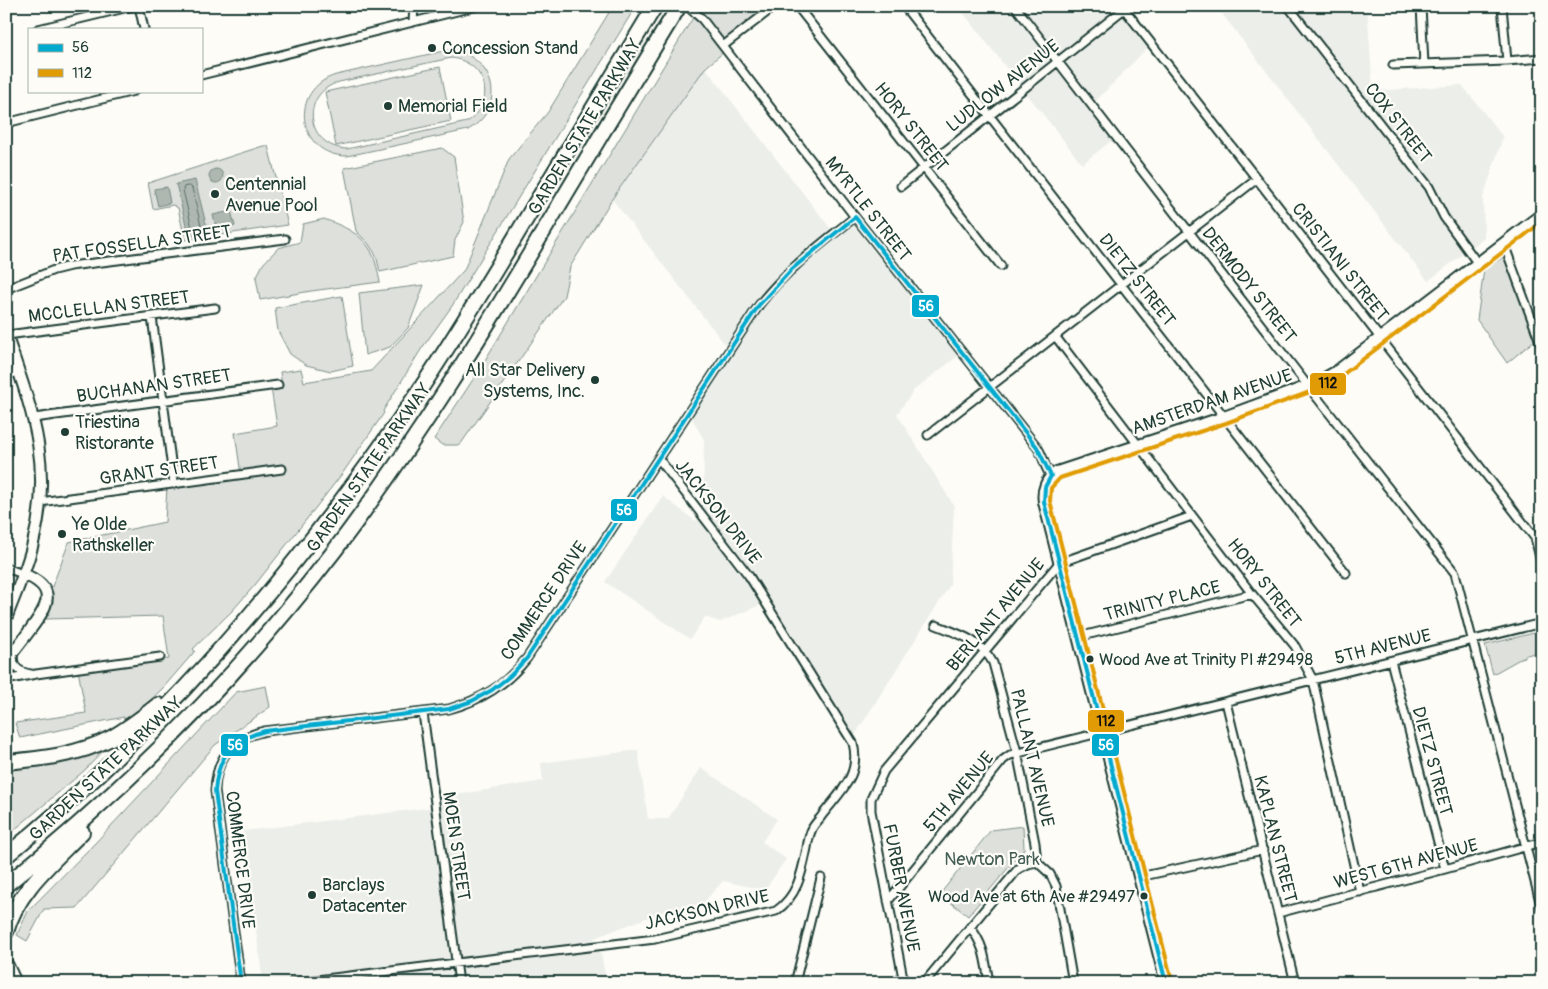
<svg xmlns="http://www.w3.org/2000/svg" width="1548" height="989" font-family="Pangolin,sans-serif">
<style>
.built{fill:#eceee9}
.green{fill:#dde0db;stroke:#7e8e88;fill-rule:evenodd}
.water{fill:#aeb8b1;stroke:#75877f}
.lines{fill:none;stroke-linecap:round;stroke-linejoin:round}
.shore{stroke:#586e66;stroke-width:1}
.street-casing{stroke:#1f3d34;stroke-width:11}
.secondary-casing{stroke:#1f3d34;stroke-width:14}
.highway-casing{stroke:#1f3d34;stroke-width:18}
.street{stroke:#fdfcf7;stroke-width:7}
.secondary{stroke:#fdfcf7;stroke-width:10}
.highway{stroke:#fdfcf7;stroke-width:14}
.bus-1-casing{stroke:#fdfcf7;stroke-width:8}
.bus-2-casing{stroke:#fdfcf7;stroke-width:8}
.bus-1{stroke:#00a9ce;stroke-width:4}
.bus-2{stroke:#e19c05;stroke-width:4}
.poi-dot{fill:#1f3d34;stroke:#fdfcf7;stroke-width:2}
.labels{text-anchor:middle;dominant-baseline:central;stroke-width:4.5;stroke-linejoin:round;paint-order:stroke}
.bus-label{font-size:17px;fill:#1f3d34;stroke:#fdfcf7;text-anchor:start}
.poi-label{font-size:18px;fill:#1f3d34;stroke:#fdfcf7;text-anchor:start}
.street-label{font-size:18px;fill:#1f3d34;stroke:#fdfcf7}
.park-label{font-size:18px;fill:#455e55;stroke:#fdfcf7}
.line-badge{stroke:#fdfcf7;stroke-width:2}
.badge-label{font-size:14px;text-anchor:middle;font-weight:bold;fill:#fff}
.pale-badge-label{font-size:14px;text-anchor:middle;font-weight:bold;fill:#111}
</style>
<rect width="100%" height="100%" fill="#fdfcf7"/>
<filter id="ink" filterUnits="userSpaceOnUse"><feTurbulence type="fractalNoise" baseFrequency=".02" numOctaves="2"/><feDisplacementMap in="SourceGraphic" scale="10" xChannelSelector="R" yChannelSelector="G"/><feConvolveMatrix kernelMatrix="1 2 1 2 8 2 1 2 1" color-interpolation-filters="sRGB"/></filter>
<g filter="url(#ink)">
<!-- built -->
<path class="built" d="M958 6H1123L1151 44 1091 106 1115 138 1082 164Z
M1216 6H1367L1373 91 1462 85 1503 137 1483 198 1484 238 1428 281Z
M705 67 837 237 856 222 959 355 914 390 897 414 954 506 950 585 853 738 767 602 720 622 705 617 690 639 605 582 663 496 695 521 703 513 704 440 689 413 730 351 612 199Z
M638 750 648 819H668L701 768 777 819 762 842 786 859 765 890 723 881 703 903 662 912 594 938 601 954 607 983H263L243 831 435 807V798L543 781 541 763Z"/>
<!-- green -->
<path class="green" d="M613 6H636L452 306 422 348 383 411 384 413 342 474 255 585 232 611 193 649 195 651 163 688 125 725 124 717 20 738 15 723 86 713 78 670 169 659 163 616 46 619 50 592 69 542 165 522 167 486 241 475 235 433 277 426 271 388 282 386 280 372 301 369 304 382 371 371 464 270 509 159 548 112Z
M700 6H758L765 17 705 68 612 199 570 267 564 296 460 445H442L434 439 476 375Z
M466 46 468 55C500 73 500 112 468 130L347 156C297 156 288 89 336 75ZM451 58C487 62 497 103 467 122L347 149C306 147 299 94 339 82Z
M440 67 451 121 336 146 325 92Z
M263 146H268L288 225 185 240 178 208 173 205 153 209 148 183Z
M442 148 454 157 464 222 455 240 453 256 380 272 377 259 374 252 368 243 356 231 344 168Z
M324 219C343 226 361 233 371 251 376 260 378 273 380 282L311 291 260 300 256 278 263 264 278 248 300 242 303 224Z
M1504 257 1535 340 1507 363 1477 320 1484 269Z
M424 285 408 328 390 347 365 355 359 293Z
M342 296 353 366 331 371 306 365 290 354 278 331 275 308Z
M1542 631V651L1527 655 1493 674 1485 645Z
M266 686 270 707 215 745 77 908 44 909 27 941 17 935 28 911 97 841 236 692Z
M105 749 85 770 6 837V767L94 750Z
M1023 826 1024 849 968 916 940 894 991 830Z"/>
<!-- water -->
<path class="water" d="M209 176a7 7 0 1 1 14 0a7 7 0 1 1-14 0Z
M195 180 208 232 189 237 176 184Z
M167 187 170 203 158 206 154 189Z
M231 211 235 226 217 231 213 215Z"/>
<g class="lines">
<!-- shore -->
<path class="shore" d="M190 186 192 188 201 226 200 228 195 230 192 228 183 190 184 187Z"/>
<!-- street casing -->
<g class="street-casing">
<path id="street" d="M139 6 144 29
M687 6 702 19 855 217 1037 447C1044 456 1044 468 1051 476
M797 6 1001 266
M904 6 1346 573
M1015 6 1308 386 1455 573 1542 909
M1122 6 1257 179 1535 538 1542 565
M1288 6 1429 187 1444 217 1478 264
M1421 6 1424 64
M1502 6 1507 61
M413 22 414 6
M38 29 133 6
M723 46 775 6
M1393 65 1507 61 1542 58
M201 75 477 6
M6 123 134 91
M901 186 1124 9
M1504 244 1542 347
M6 289 54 270 70 266 285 239
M152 317 174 484
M7 335 215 308
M1055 336 1252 594 1295 646 1313 680 1360 892
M6 375 19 372
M34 418 278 385
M928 435 1257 179
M40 502 282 469
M6 568 23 574
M936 625C959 634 981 640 993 663L1017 752 1035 843 1037 862 1050 874 1056 886 1073 983
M1078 637 1252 594
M14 651C11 665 17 672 31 674
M1391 661 1445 869
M6 680 36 674 160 657
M1226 702 1295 983
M423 713 459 983
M1139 877 1263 850
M888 901 1003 760 1010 755 1542 623
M1278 913 1445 869 1542 842
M970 927C985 946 985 960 989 983
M241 983 215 791C216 757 232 738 265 731L449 709C481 700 506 685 527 658L759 305C786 270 821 244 855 217
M292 983 655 939 776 911C798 896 802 872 807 848 808 842 809 835 812 829 814 824 820 819 823 814 841 791 861 775 853 743L749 576 659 459
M795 983 821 878
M904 983 871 811V799L884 771 1059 563 1192 516
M924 983 1018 869 1028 864 1037 862"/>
</g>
<!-- secondary casing -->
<g class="secondary-casing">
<path id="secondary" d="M6 334C31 408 54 463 33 543 27 569 15 594 6 619
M6 661C14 651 22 641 30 630 48 606 59 588 23 574
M1166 983 1044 502C1042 490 1046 479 1057 472L1224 417 1316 383 1337 371 1542 214"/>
</g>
<!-- highway casing -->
<g class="highway-casing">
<path id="highway" d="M6 762C41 759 79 755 111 738 127 729 143 717 158 705
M6 856C165 726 300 567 415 397 456 336 494 273 532 209 573 142 614 74 655 6
M6 885C128 787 240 674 335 550 416 443 486 328 555 212 596 143 637 75 679 6
M6 932C17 891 53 862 82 832
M6 966 14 983"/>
</g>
<!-- street -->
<use href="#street" class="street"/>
<!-- secondary -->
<use href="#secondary" class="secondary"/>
<!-- highway -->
<use href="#highway" class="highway"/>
<!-- bus-1 casing -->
<g class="bus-1-casing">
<path id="bus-1" d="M241 983 215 791C218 756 231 740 265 731L449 709 472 701 492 690 510 676 527 658 759 305 792 269 855 217 1037 447 1051 476 1045 487 1044 502 1166 983"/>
</g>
<!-- bus-2 casing -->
<g class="bus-2-casing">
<path id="bus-2" d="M1172 981 1050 501 1051 488 1060 478 1226 423 1318 389 1341 376 1542 222"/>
</g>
<!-- bus-1 -->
<use href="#bus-1" class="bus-1"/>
<!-- bus-2 -->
<use href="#bus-2" class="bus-2"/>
</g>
</g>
<!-- markers -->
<g class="poi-dot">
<circle cx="432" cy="48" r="5"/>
<circle cx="388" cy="106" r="5"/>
<circle cx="215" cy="194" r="5"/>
<circle cx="595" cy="380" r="5"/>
<circle cx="65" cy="432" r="5"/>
<circle cx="62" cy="534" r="5"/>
<circle cx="1090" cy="659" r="4.5"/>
<circle cx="312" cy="895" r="5"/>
<circle cx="1144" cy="896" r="4.5"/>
</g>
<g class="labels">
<!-- bus labels -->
<g class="bus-label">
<text x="1099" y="659">Wood Ave at Trinity Pl #29498</text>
<text x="1135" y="896" text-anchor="end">Wood Ave at 6th Ave #29497</text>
</g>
<!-- poi labels -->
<g class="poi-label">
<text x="442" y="48">Concession Stand</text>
<text x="398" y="106">Memorial Field</text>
<text x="225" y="184">Centennial<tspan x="225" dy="21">Avenue Pool</tspan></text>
<text x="585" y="370" text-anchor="end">All Star Delivery<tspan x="585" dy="21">Systems, Inc.</tspan></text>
<text x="75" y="422">Triestina<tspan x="75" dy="21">Ristorante</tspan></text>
<text x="72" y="524">Ye Olde<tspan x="72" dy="21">Rathskeller</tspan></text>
<text x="322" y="885">Barclays<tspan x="322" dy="21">Datacenter</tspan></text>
</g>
<!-- street labels -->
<g class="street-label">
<text transform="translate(1003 86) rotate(-38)">LUDLOW AVENUE</text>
<text transform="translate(1398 123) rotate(52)">COX STREET</text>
<text transform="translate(585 127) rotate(-59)">GARDEN STATE PARKWAY</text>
<text transform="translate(911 127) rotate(52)">HORY STREET</text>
<text transform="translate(868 209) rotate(52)">MYRTLE STREET</text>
<text transform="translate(142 244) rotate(-8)">PAT FOSSELLA STREET</text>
<text transform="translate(1340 262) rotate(52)">CRISTIANI STREET</text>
<text transform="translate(1137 280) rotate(52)">DIETZ STREET</text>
<text transform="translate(1249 285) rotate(52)">DERMODY STREET</text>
<text transform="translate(109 307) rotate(-7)">MCCLELLAN STREET</text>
<text transform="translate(154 386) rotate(-8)">BUCHANAN STREET</text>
<text transform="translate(1212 402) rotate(-19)">AMSTERDAM AVENUE</text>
<text transform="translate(369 468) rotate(-55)">GARDEN STATE PARKWAY</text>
<text transform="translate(159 471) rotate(-8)">GRANT STREET</text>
<text transform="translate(718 512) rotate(52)">JACKSON DRIVE</text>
<text transform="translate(1264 583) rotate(52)">HORY STREET</text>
<text transform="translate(544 601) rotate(-56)">COMMERCE DRIVE</text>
<text transform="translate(1162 601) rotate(-14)">TRINITY PLACE</text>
<text transform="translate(996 615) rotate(-50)">BERLANT AVENUE</text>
<text transform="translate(1383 647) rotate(-14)">5TH AVENUE</text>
<text transform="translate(1032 758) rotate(77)">PALLANT AVENUE</text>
<text transform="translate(1432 761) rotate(75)">DIETZ STREET</text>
<text transform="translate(106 769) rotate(-43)">GARDEN STATE PARKWAY</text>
<text transform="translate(959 792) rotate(-50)">5TH AVENUE</text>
<text transform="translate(1275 839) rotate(76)">KAPLAN STREET</text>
<text transform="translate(456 846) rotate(82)">MOEN STREET</text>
<text transform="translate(240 860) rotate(83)">COMMERCE DRIVE</text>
<text transform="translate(1406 864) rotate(-15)">WEST 6TH AVENUE</text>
<text transform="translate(901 888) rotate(79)">FURBER AVENUE</text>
<text transform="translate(707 910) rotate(-13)">JACKSON DRIVE</text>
</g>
<!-- park labels -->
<g class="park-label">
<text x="992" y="859">Newton Park</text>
</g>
</g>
<g class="line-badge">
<rect x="911" y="294" width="29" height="24" rx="5" fill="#00a9ce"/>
<rect x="1309" y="372" width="38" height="24" rx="5" fill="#e19c05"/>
<rect x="610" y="498" width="28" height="24" rx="5" fill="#00a9ce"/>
<rect x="1087" y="709" width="38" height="24" rx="5" fill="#e19c05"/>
<rect x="220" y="733" width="29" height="24" rx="5" fill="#00a9ce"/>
<rect x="1091" y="733" width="29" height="24" rx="5" fill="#00a9ce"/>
</g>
<g class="badge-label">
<text x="926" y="311">56</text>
<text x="624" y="515">56</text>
<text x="235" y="750">56</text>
<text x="1106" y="750">56</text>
</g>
<g class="pale-badge-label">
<text x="1328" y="388">112</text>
<text x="1106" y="726">112</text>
</g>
<!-- margin -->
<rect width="1548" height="989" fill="none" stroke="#fdfcf7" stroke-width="25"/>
<rect x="12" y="12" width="1523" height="964" fill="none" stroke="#1f3d34" stroke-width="2" filter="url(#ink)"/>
<!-- legend -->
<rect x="28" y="28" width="175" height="65" fill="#fdfcf7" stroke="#a4b0a9"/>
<rect x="38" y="44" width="25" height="8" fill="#00a9ce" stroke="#a4b0a9"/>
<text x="72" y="52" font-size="15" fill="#1f3d34">56</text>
<rect x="38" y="69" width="25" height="8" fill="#e19c05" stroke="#a4b0a9"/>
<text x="72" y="78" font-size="15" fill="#1f3d34">112</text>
</svg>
